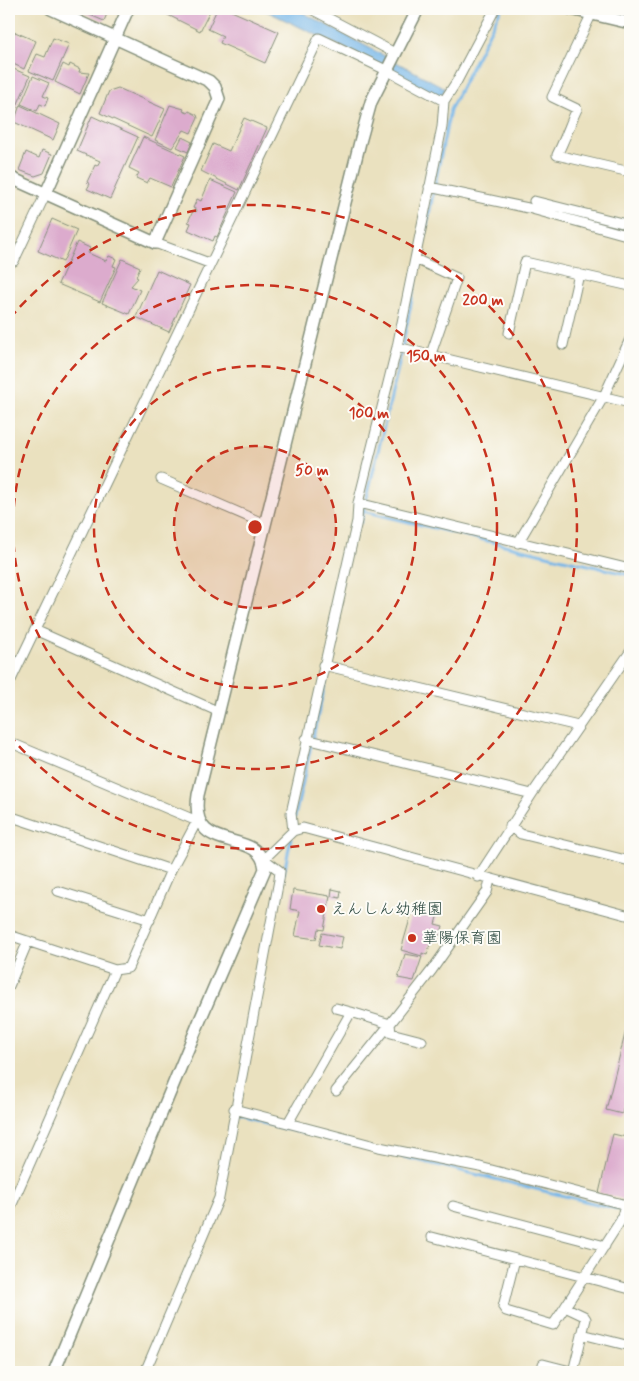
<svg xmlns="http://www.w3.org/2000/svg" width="639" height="1381" font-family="Mynerve,'Klee One',sans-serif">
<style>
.water{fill:#73b5e8;stroke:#49798e}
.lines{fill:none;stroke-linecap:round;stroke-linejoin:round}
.stream{stroke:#73b5e8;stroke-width:3}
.building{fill:#dcabcd}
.minor-casing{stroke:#848f7a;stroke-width:11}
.tertiary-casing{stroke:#848f7a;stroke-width:14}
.minor{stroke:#fff;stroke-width:9}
.tertiary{stroke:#fff;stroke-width:11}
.ring{fill:none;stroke:#c8321e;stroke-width:2.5;stroke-dasharray:9 6}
.poi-dot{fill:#c8321e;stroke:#fdfcf7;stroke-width:2}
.labels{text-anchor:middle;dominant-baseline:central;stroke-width:4;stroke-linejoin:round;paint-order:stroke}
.poi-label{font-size:16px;fill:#1f3d34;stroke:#fdfcf7;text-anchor:start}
.centre{fill:#c8321e;stroke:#fdfcf7;stroke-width:2.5}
.ring-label{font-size:15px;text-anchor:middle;font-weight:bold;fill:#c8321e;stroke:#fdfcf7;stroke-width:4;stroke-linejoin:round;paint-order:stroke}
</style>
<rect width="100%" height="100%" fill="#fdfcf7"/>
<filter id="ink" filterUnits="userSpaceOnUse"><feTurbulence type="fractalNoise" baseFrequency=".02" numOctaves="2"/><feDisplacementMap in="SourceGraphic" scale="10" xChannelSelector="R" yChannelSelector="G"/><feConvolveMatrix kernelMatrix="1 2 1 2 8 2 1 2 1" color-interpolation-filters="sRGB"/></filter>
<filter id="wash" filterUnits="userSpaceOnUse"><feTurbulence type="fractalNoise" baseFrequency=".0096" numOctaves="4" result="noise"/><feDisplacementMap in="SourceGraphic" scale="20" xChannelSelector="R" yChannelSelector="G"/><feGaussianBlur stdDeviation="1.12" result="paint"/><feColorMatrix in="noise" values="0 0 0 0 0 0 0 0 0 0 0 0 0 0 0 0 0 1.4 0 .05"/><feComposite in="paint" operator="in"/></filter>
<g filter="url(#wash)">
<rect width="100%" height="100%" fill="#eae1bf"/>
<!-- water -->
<path class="water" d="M262 9H296L445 88 441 98 382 66Z"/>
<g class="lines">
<!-- stream -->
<path class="stream" d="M363 511 630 575
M361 522 398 368 450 110 501 9
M295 817 337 630
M284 873 291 838
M237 1117 350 1144
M388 1153 630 1212"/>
</g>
<g id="blocks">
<!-- building -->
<path class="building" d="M76 9H109L104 21Z
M156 9H211L200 31Z
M217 9H227L279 32 265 63 220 43 223 36 208 29Z
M15 32 36 41 24 69 9 62V33L13 35Z
M53 38 69 44 53 81 29 71 37 54 45 57Z
M63 64 69 67 70 64 80 69 79 72 89 73 80 94 55 82Z
M9 67 30 76 9 124Z
M33 76 49 83 43 96 48 98 45 106 40 104 37 111 21 104Z
M118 88 165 109 152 137 100 113 109 91Z
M20 105 60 124 53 140 14 122Z
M170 105 184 109 183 111 188 113 189 111 197 115 198 118 191 133 184 130 172 148 155 140Z
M92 116 138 137 110 199 87 189 90 184 87 182 95 165 97 166 100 161 77 151Z
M244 118 267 128 239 190 201 171 213 144 229 151Z
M143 137 185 156 171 187 150 178 147 183 136 178 139 173 129 168Z
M182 137 192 142 188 152 177 147Z
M42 150 52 154 44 173 35 176 19 170 26 152 39 158Z
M210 180 237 192 217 237 215 236 213 241 188 230 191 223 188 222 193 211 196 212 197 210 193 208 197 199 201 201Z
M52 219 77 230 63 262 38 251Z
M77 242 90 248 88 253 106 261 109 256 116 259 113 266 116 267 100 302 58 284Z
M122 259 140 267 136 277 138 278 131 286 140 290 129 314 102 303Z
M157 270 190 285 169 332 136 317Z
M332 889 341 891 340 898 331 896Z
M293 890 330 896 324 930 318 929 316 939 295 936 300 911 290 909Z
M412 912 429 916 430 912 438 914 435 924 443 926 440 936 436 935 434 942 431 941 427 955 422 953V956L401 950Z
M322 933 343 937 340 949 319 945Z
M405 954 422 957 414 981 398 978Z
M630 1014V1081L622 1114 606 1110Z
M613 1134 630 1138V1201L599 1193Z"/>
</g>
</g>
<g filter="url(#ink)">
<use href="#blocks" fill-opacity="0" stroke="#848f7a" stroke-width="1"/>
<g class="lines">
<!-- minor casing -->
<g class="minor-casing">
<path id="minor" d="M311 9 395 53
M592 13 552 97 577 109C570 124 565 139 557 155L630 172
M429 187 528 208 630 236
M534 201 630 225
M155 243 209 263
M415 259 457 278 431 354
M14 261 46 193
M509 333 525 262 630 286
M563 345 579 274
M397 347 630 403
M161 479 265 524
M358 503 630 569
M518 543 604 396 630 339
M35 630 217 711
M323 665 578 726
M9 684C113 469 214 253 319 38L386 70 444 101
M306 739 532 794
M9 742 197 821 171 870 128 968 115 970 9 935
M9 816 171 870
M510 826 521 834 630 861
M293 831 291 813 357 521 358 503 397 347 442 127 444 101 457 81 495 9
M478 877 532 794 630 652
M58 891 150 920
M9 986 28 941
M336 1008 351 1012
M390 1024 391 1033 422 1041
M336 1091 390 1024
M234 1109 379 1147 480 1167 630 1206
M288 1123 351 1012 390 1024 432 970 487 892 490 880
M453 1206 605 1246
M9 1211 115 970
M432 1237 630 1289
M515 1259 503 1307 506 1311 553 1325 565 1307
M582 1334 630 1346
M543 1364 574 1372
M145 1372 219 1198 279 880 280 871 264 859 293 831 303 828 630 916
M573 1372 586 1319 584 1316 565 1307 621 1220 625 1205"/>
</g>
<!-- tertiary casing -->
<g class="tertiary-casing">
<path id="tertiary" d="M571 9 630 23
M9 177 155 243 219 99 215 87 209 81 51 9
M46 193 128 9
M54 1372 200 1020 265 869C261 825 188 859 198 795L360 142 371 102 418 9"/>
</g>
<!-- minor -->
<use href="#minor" class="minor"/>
<!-- tertiary -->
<use href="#tertiary" class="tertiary"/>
</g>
</g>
<!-- distance rings -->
<circle cx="255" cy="527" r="81" fill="#c8321e" fill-opacity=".12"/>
<g class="ring">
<circle cx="255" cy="527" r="81"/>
<circle cx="255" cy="527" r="161"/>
<circle cx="255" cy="527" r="242"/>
<path d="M10 318A322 322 0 1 1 10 736"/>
</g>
<!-- markers -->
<g class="poi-dot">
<circle cx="321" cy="909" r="5"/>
<circle cx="412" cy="938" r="5"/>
</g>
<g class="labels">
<!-- poi labels -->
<g class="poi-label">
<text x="331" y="909">えんしん幼稚園</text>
<text x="422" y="938">華陽保育園</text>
</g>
</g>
<circle cx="255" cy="527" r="8" class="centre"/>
<g class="ring-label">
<text x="483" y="305">200 m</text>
<text x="426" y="361">150 m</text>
<text x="369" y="418">100 m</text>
<text x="312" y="475">50 m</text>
</g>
<!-- margin -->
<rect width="639" height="1381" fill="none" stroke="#fdfcf7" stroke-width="30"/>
</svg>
